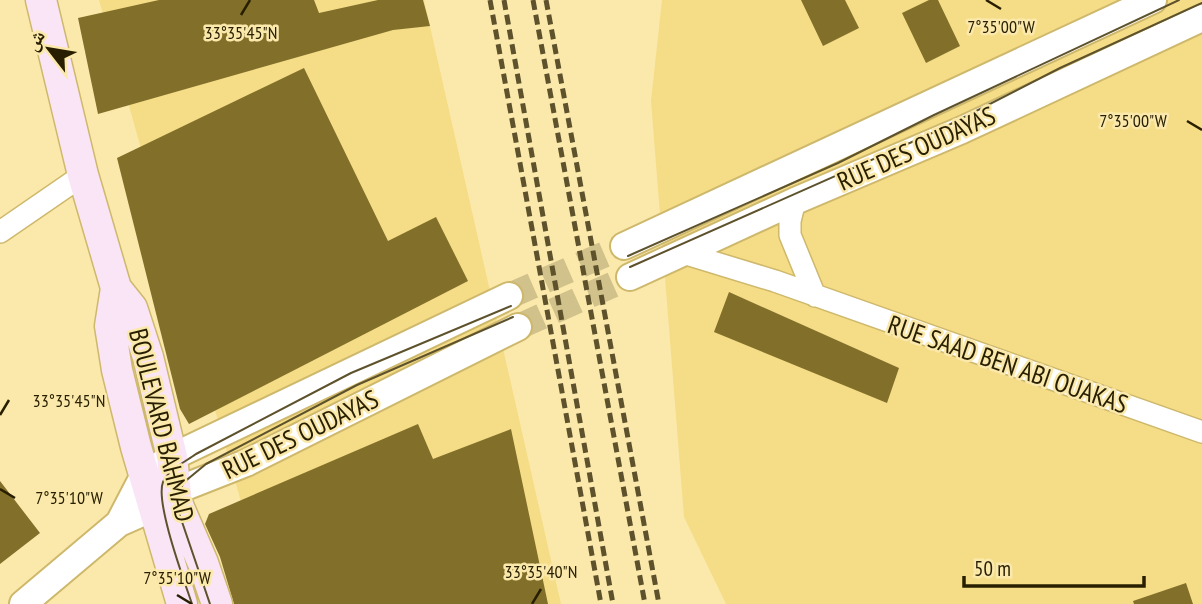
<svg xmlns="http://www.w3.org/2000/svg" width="1202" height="604" font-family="'PT Sans Narrow','Noto Naskh Arabic',sans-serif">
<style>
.built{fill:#f5dc86}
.building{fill:#826f2a}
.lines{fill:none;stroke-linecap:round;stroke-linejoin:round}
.tertiary-tunnel{stroke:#d1c18a;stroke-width:26;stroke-dasharray:26 13;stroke-linecap:butt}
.minor-casing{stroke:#ceb86c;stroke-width:24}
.tertiary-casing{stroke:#ceb86c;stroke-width:30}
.secondary-casing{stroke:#ceb86c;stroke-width:33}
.minor{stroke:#fff;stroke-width:21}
.tertiary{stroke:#fff;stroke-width:26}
.secondary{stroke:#f9e5f5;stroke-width:30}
.tram{stroke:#5d522b;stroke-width:2}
.rail{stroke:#5d522b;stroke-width:5;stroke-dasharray:10 5;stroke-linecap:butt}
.ticks{fill:none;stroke:#281f00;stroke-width:2.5}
.labels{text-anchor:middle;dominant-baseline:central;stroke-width:5;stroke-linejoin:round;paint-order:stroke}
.street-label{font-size:26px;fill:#281f00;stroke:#fbe9ac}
.ticks-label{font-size:18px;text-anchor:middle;fill:#281f00;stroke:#fbe9ac;stroke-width:5;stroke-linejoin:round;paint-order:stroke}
</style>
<rect width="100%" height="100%" fill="#fbe9ac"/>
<!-- built -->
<path class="built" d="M99 0H424L561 604H270Z
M662 0H1202V604H726L684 517 651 101Z"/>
<!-- building -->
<path class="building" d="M159 0H314L319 13 378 0H423L430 26 393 30 98 114 78 18Z
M801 0H845L859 28 823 46Z
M929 0H938L960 46 926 63 902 13Z
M304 68 388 241 436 217 468 281 189 424 180 409 117 158Z
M729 292 899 368 887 403 714 332Z
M418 424 433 459 511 429 548 604H234L220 557 205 524 209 514Z
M0 481 40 533 0 564Z
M1186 583 1193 604H1134L1133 601Z"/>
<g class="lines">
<!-- tertiary-tunnel -->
<path class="tertiary-tunnel" d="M509 296 624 246
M518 327 630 277"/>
<!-- minor casing -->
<g class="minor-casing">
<path id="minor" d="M795 201 790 221V235L815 296
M0 232 83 175
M683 253 775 281 1202 432"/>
</g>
<!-- tertiary casing -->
<g class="tertiary-casing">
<path id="tertiary" d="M624 246 1153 0
M630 277 795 201 962 130 1202 18
M119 523 144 475 172 457 509 296
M23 604 119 523 153 508 180 489 246 463 518 327"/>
</g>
<!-- secondary casing -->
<g class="secondary-casing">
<path id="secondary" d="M41 0 83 175 116 288 132 308 148 357 172 457 177 503 203 563 217 604
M116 288 110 326 117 370 136 447 182 604"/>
</g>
<!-- minor -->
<use href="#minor" class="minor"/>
<!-- tertiary -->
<use href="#tertiary" class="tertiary"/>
<!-- secondary -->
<use href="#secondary" class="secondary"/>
<!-- tram -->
<path class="tram" d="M628 256 838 163 934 115 1179 0
M630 267 939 130 1060 68 1202 3
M192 604C184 580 155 502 163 482 169 469 185 462 196 454L351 373 511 306
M210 604 179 513 177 503 183 483 206 464 357 385 513 317"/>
<!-- rail -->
<path class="rail" d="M490 0 601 604
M504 0 613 604
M533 0 645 604
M546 0 659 604"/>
</g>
<!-- ticks -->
<path class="ticks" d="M986 0 1001 9M241 15 250 0M1187 121 1202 130M0 415 9 400M0 489 15 498M177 595 192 604M532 604 541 589"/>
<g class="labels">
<!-- street labels -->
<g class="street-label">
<text transform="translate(916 148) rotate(-24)">RUE DES OUDAYAS</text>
<text transform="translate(1008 364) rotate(19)">RUE SAAD BEN ABI OUAKAS</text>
<text transform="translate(162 425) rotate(76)">BOULEVARD BAHMAD</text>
<text transform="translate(300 434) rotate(-26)">RUE DES OUDAYAS</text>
</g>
</g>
<g class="ticks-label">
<text x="1001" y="33">7°35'00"W</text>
<text x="241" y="39">33°35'45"N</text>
<text x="1133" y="127">7°35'00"W</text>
<text x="69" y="407">33°35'45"N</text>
<text x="69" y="504">7°35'10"W</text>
<text x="541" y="578">33°35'40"N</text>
<text x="177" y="584">7°35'10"W</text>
</g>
<!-- north arrow -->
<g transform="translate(49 49) rotate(301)" stroke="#fbe9ac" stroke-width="5" paint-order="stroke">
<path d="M0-5L12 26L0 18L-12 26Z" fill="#281f00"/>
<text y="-10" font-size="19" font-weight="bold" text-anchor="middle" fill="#281f00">ش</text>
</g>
<!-- scale -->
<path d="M964 576v10h180v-10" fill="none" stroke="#281f00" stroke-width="3.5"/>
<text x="974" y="576" font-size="21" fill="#281f00" stroke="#fbe9ac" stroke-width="5" paint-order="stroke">50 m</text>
</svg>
